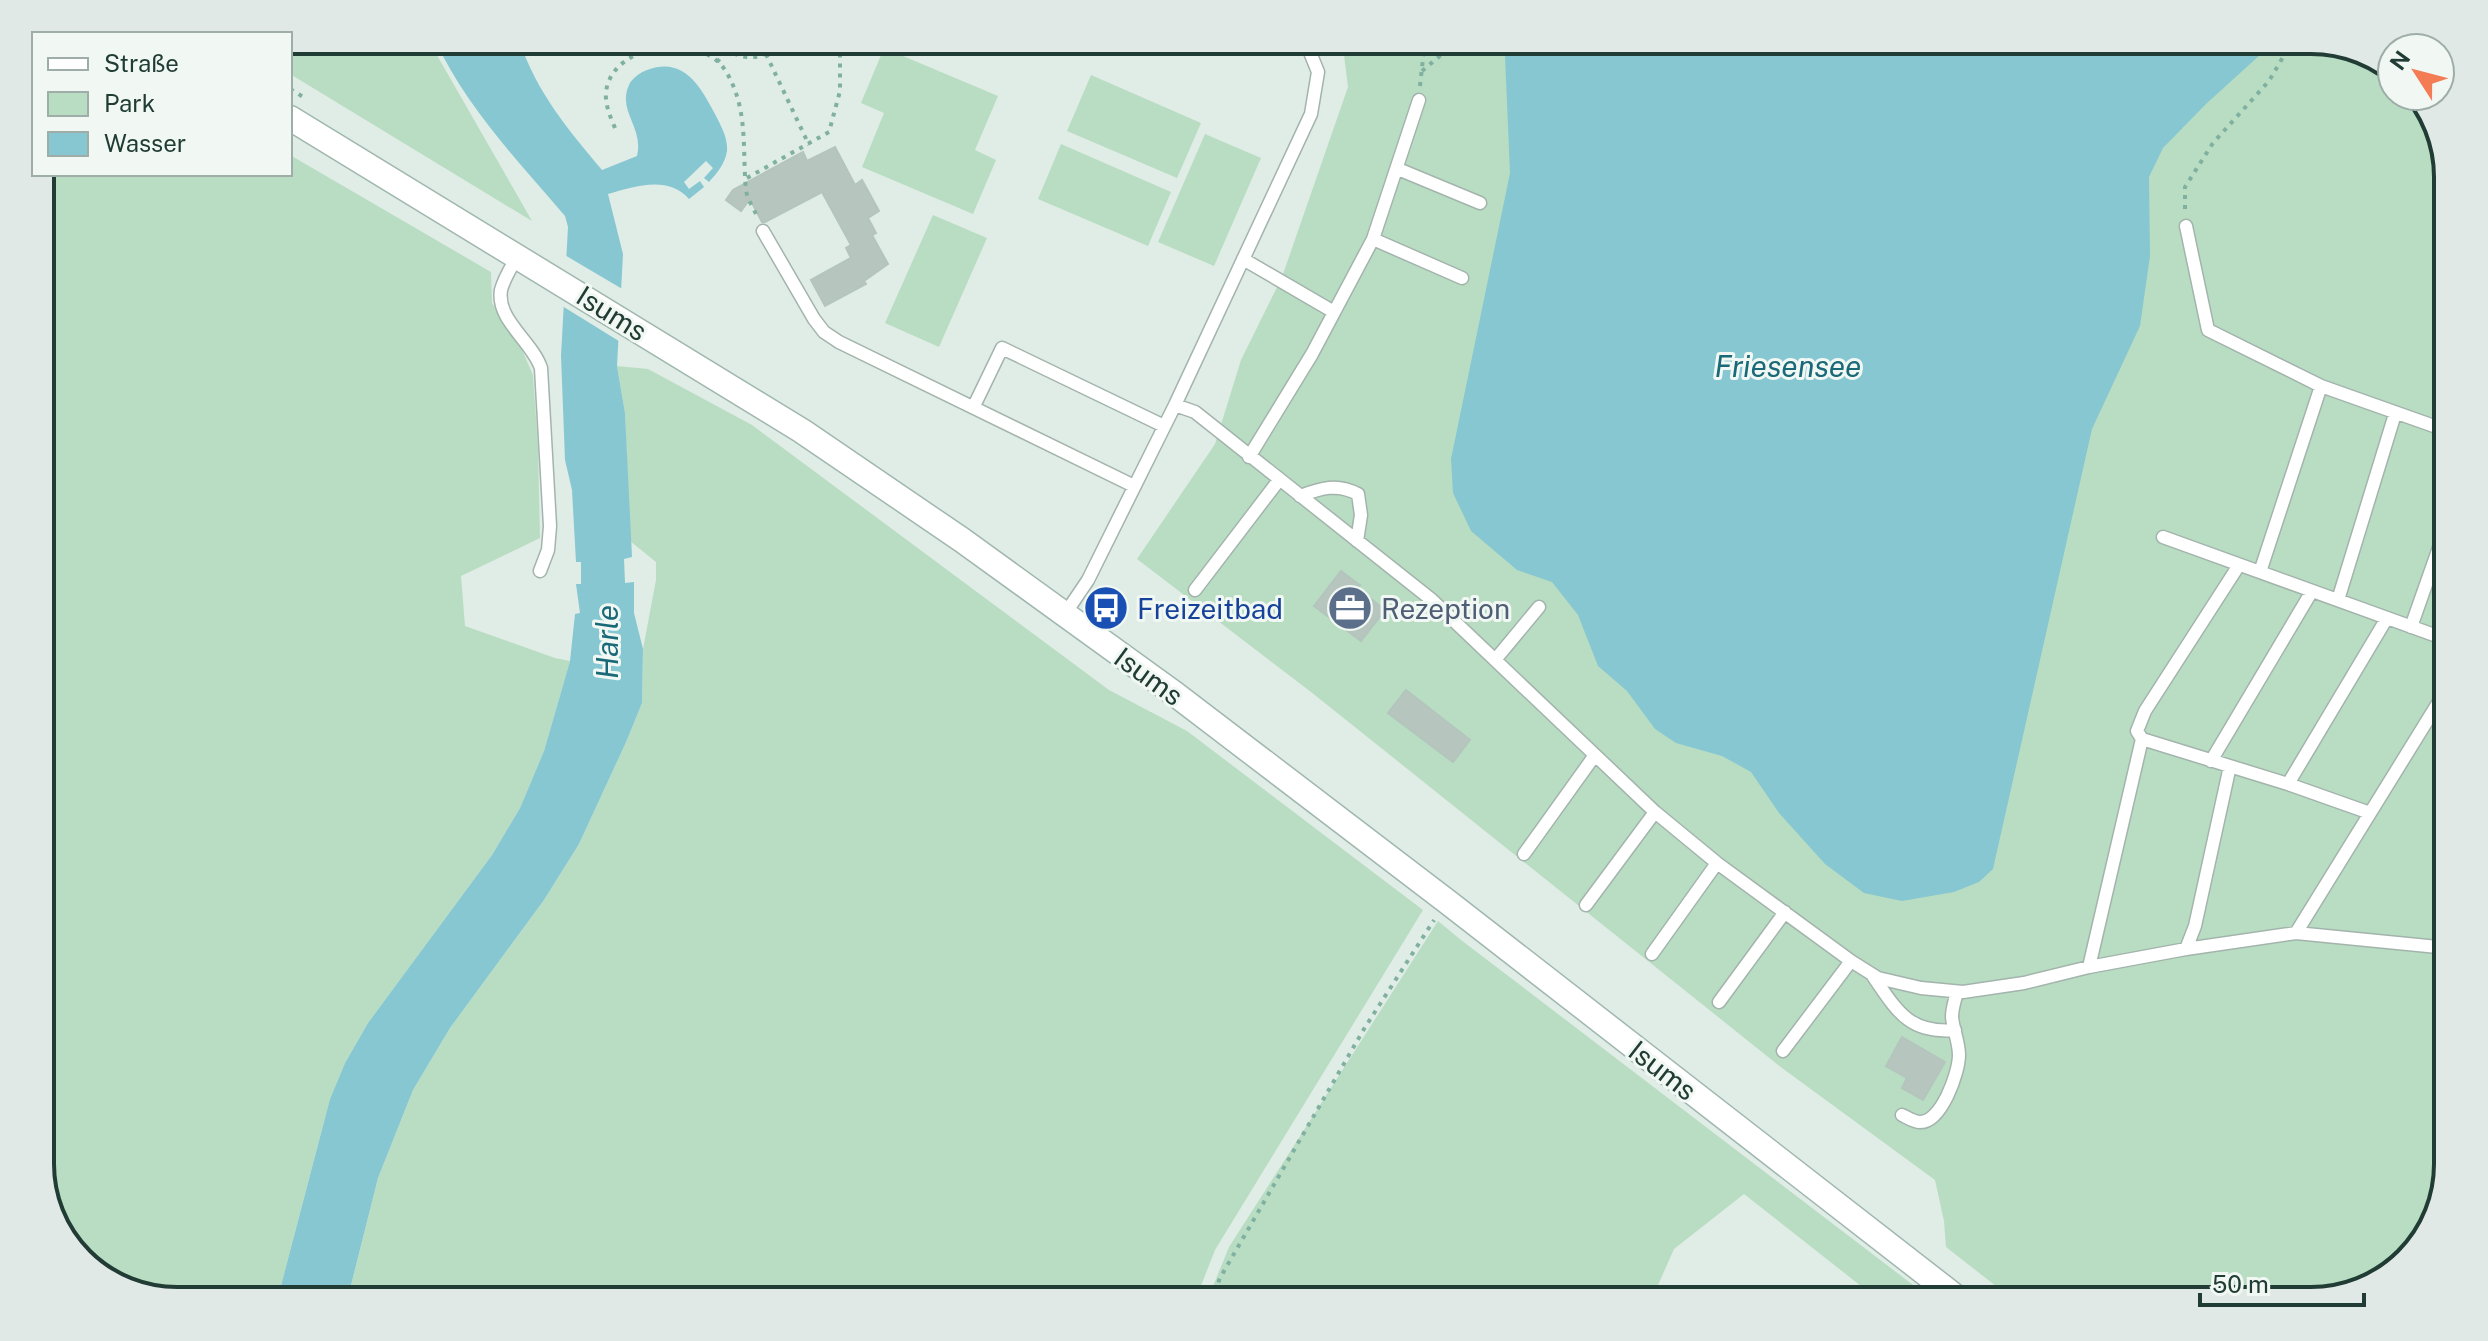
<svg xmlns="http://www.w3.org/2000/svg" width="2488" height="1341" font-family="'Public Sans',sans-serif">
<style>
.green{fill:#b9ddc2}
.water{fill:#87c7d2}
.pier{fill:#e0ece6}
.building{fill:#b6c6bf;stroke:#b3c5bd;stroke-width:2}
.lines{fill:none;stroke-linecap:round;stroke-linejoin:round}
.service-casing{stroke:#a3b4ad;stroke-width:15}
.secondary-casing{stroke:#9fb7af;stroke-width:27}
.path{stroke:#80b0a1;stroke-width:4;stroke-dasharray:4 6;stroke-linecap:butt}
.service{stroke:#fff;stroke-width:12}
.secondary{stroke:#fff;stroke-width:24}
.labels{text-anchor:middle;dominant-baseline:central;stroke-width:6;stroke-linejoin:round;paint-order:stroke}
.street-label{font-size:28px;fill:#213c35;stroke:#f1f8f4}
.transit-label{font-size:28px;fill:#164399;stroke:#f1f8f4;text-anchor:start}
.service-label{font-size:28px;fill:#4e5e75;stroke:#f1f8f4;text-anchor:start}
.water-label{font-size:30px;font-style:italic;fill:#1a6979;stroke:#f1f8f4}
.rim{fill:none;stroke:#213c35;stroke-width:4}
</style>
<rect width="100%" height="100%" fill="#e0ece6"/>
<!-- green -->
<path class="green" d="M290 40H369L387 50H434L532 221 290 74Z
M1339 40H2311L2372 54 2392 72V96H2419L2425 101 2448 169V1164L2434 1225 2380 1282 2311 1301H2015L1946 1247 1944 1221 1935 1180 1782 1068 1311 692 1137 559 1215 444 1241 360 1282 277 1348 87 1343 47Z
M884 48 998 96 975 150 996 160 973 214 862 167 884 113 861 103Z
M1091 75 1201 123 1177 178 1067 131Z
M1205 134 1261 158 1214 266 1158 242Z
M1061 144 1171 192 1148 246 1038 199Z
M290 155 491 272 492 303 519 343 533 375 538 446 540 538 461 576 465 626 555 658 570 661 544 751 520 808 492 855 368 1023 345 1063 330 1099 277 1301H177L116 1287 63 1240 40 1173V174H290Z
M933 215 987 238 939 347 885 323Z
M617 366 648 369 752 425 1109 690 1187 731 1423 910 1215 1250 1195 1301H347L378 1178 413 1090 450 1028 544 900 579 844 627 740 642 703 643 649 656 580V562L630 541 625 413Z
M1438 921 1461 940 1934 1301H1880L1744 1194 1674 1249 1651 1301H1207L1229 1247Z"/>
<!-- water -->
<path class="water" d="M435 40H519C537 93 567 128 602 170L637 156C644 127 617 111 629 85 631 79 641 72 647 70 685 56 701 88 716 116 721 126 728 138 727 151 725 164 717 173 709 182L704 178 713 168 706 161 684 182 689 189 700 181 704 187 689 199C669 175 634 186 608 194L623 254 617 366 625 413 632 557 624 559 625 583 634 582V613L643 649 642 703 627 740 579 844 544 900 450 1028 413 1090 378 1178 347 1301H277L330 1099 345 1063 368 1023 492 855 520 808 544 751 570 661 575 614 580 613 576 584H581V562H576L572 490 565 460 561 356 568 227 565 216C518 161 466 107 435 40Z
M1511 40H2266L2261 54 2206 104 2163 148 2149 177 2150 256 2140 326 2092 429 1993 869 1979 882 1954 892 1902 901 1864 893 1825 864 1779 813 1751 772 1722 756 1676 743 1655 729 1627 691 1598 666 1578 615 1552 582 1517 570 1471 531 1453 493 1451 459 1510 173 1505 56Z"/>
<!-- pier -->
<path class="pier" d="M563 254 624 290 622 343 559 304Z"/>
<!-- building -->
<path class="building" d="M835 147 855 185 862 180 879 211 868 218 876 233 872 235 888 264 864 281 866 284 825 306 811 280 851 258 846 248 851 245 822 192 765 222H762L750 199 741 211 726 200 733 190 803 152 807 161Z
M1341 571 1360 585 1357 588 1385 610 1361 641 1314 606Z
M1406 690 1470 740 1453 762 1388 713Z
M1902 1037 1945 1062 1923 1100 1902 1088 1907 1078 1886 1066Z"/>
<g class="lines">
<!-- service casing -->
<g class="service-casing">
<path id="service" d="M1198 40 1239 45 1268 40
M1398 169 1480 203
M2186 226 2208 330 2321 386 2448 431
M763 231 814 319 824 332 839 342 1134 486
M1373 239 1462 278
M518 255C512 266 504 278 501 290 496 320 532 341 541 368L550 526 548 550 540 571
M1243 259 1334 312
M1175 405 1195 412 1432 600 1655 812 1717 863 1851 961 1878 978 1921 988 1963 992 2024 983 2089 967 2186 949 2296 933 2448 948
M974 406 1002 348 1164 426
M1249 457 1312 354 1373 239 1419 100
M1300 496C1321 488 1337 483 1358 494L1361 515 1357 541
M2163 537 2448 640
M2239 565 2145 711 2137 731 2142 739 2288 784 2370 813
M2260 572 2321 386
M1195 590 1279 480
M2338 600 2395 414
M1065 614 1088 580 1175 405 1311 114 1318 72 1305 40
M2411 627 2448 522
M1495 660 1539 607
M2211 761 2312 591
M2288 784 2387 618
M1524 854 1595 755
M1586 905 1655 812
M2296 933 2448 687
M2186 949 2195 926 2230 766
M1652 954 1717 863
M2089 967 2142 739
M1873 976C1897 1011 1909 1034 1955 1030
M1719 1002 1785 912
M1783 1051 1851 961
M1902 1115C1908 1118 1914 1122 1920 1122 1941 1123 1959 1073 1959 1055 1959 1042 1953 1029 1952 1017 1952 1008 1955 1000 1957 992"/>
</g>
<!-- secondary casing -->
<g class="secondary-casing">
<path id="secondary" d="M290 118 802 431 962 540 1175 694 1449 903 1961 1301"/>
</g>
<!-- path -->
<path class="path" d="M719 40C737 64 764 62 782 40
M780 43 811 50H840
M766 54 809 145
M717 62 727 50
M1422 71 1459 40
M1420 86 1425 40
M290 89 305 98
M615 128C610 116 605 105 606 92 612 42 701 32 725 70 749 108 742 149 746 190 747 199 754 209 758 218
M747 178 829 132 840 91V50L852 40
M2185 209V187L2213 143 2269 81 2293 40
M1980 1288 1997 1301
M1211 1301 1220 1278 1364 1029 1434 920"/>
<!-- service -->
<use href="#service" class="service"/>
<!-- secondary -->
<use href="#secondary" class="secondary"/>
</g>
<!-- icons -->
<defs>
<g id="bus-disc" transform="scale(2.3)"><circle r="9.5" fill="#1a4fb4" stroke="#f1f8f4"/><path d="M-5-6H5V4H4V6H2V4H-2V6H-4V4H-5ZM-3.5-4V0h7V-4ZM-3.5 1.2v1.5H-2V1.2ZM2 1.2v1.5H3.5V1.2Z" fill="#fff"/></g>
<g id="office-disc" transform="scale(2.3)"><circle r="9.5" fill="#5c6f8a" stroke="#f1f8f4"/><path d="M-6-3h4V-5.5h4V-3h4V5H-6ZM-1-4.5V-3h2v-1.5ZM-6 0V1H6V0Z" fill="#fff"/></g>
</defs>
<g fill-rule="evenodd">
<use href="#bus-disc" x="1106" y="608"/>
<use href="#office-disc" x="1350" y="608"/>
</g>
<g class="labels">
<!-- street labels -->
<g class="street-label">
<text transform="translate(612 313) rotate(32)">Isums</text>
<text transform="translate(1149 676) rotate(36)">Isums</text>
<text transform="translate(1663 1070) rotate(38)">Isums</text>
</g>
<!-- transit labels -->
<g class="transit-label">
<text x="1137" y="608">Freizeitbad</text>
</g>
<!-- service labels -->
<g class="service-label">
<text x="1381" y="608">Rezeption</text>
</g>
<!-- water labels -->
<g class="water-label">
<text x="1788" y="366">Friesensee</text>
<text transform="translate(607 642) rotate(-90)">Harle</text>
</g>
</g>
<!-- crop -->
<path d="M0 0H2488V1341H0ZM177 54H2311A123 123 0 0 1 2434 177V1164A123 123 0 0 1 2311 1287H177A123 123 0 0 1 54 1164V177A123 123 0 0 1 177 54Z" fill="#e0e9e5" fill-rule="evenodd"/>
<path class="rim" d="M177 54H2311A123 123 0 0 1 2434 177V1164A123 123 0 0 1 2311 1287H177A123 123 0 0 1 54 1164V177A123 123 0 0 1 177 54Z"/>
<!-- legend -->
<rect x="32" y="32" width="260" height="144" fill="#f1f8f4" stroke="#9eada8" stroke-width="2"/>
<rect x="48" y="58" width="40" height="12" fill="#ffffff" stroke="#9eada8" stroke-width="2"/>
<text x="104" y="72" font-size="24" fill="#213c35">Straße</text>
<rect x="48" y="92" width="40" height="24" fill="#b9ddc2" stroke="#9eada8" stroke-width="2"/>
<text x="104" y="112" font-size="24" fill="#213c35">Park</text>
<rect x="48" y="132" width="40" height="24" fill="#87c7d2" stroke="#9eada8" stroke-width="2"/>
<text x="104" y="152" font-size="24" fill="#213c35">Wasser</text>
<!-- north arrow -->
<g transform="translate(2416 72) rotate(306)"><circle r="38" fill="#f1f8f4" stroke="#9eada8" stroke-width="2"/>
<path d="M0-6L14 30L0 20L-14 30Z" fill="#f47c55"/>
<text y="-12" font-size="22" font-weight="bold" text-anchor="middle" fill="#213c35">N</text>
</g>
<!-- scale -->
<path d="M2200 1293v12h164v-12" fill="none" stroke="#213c35" stroke-width="4"/>
<text x="2212" y="1293" font-size="24" fill="#213c35" stroke="#f1f8f4" stroke-width="6" paint-order="stroke">50 m</text>
</svg>
